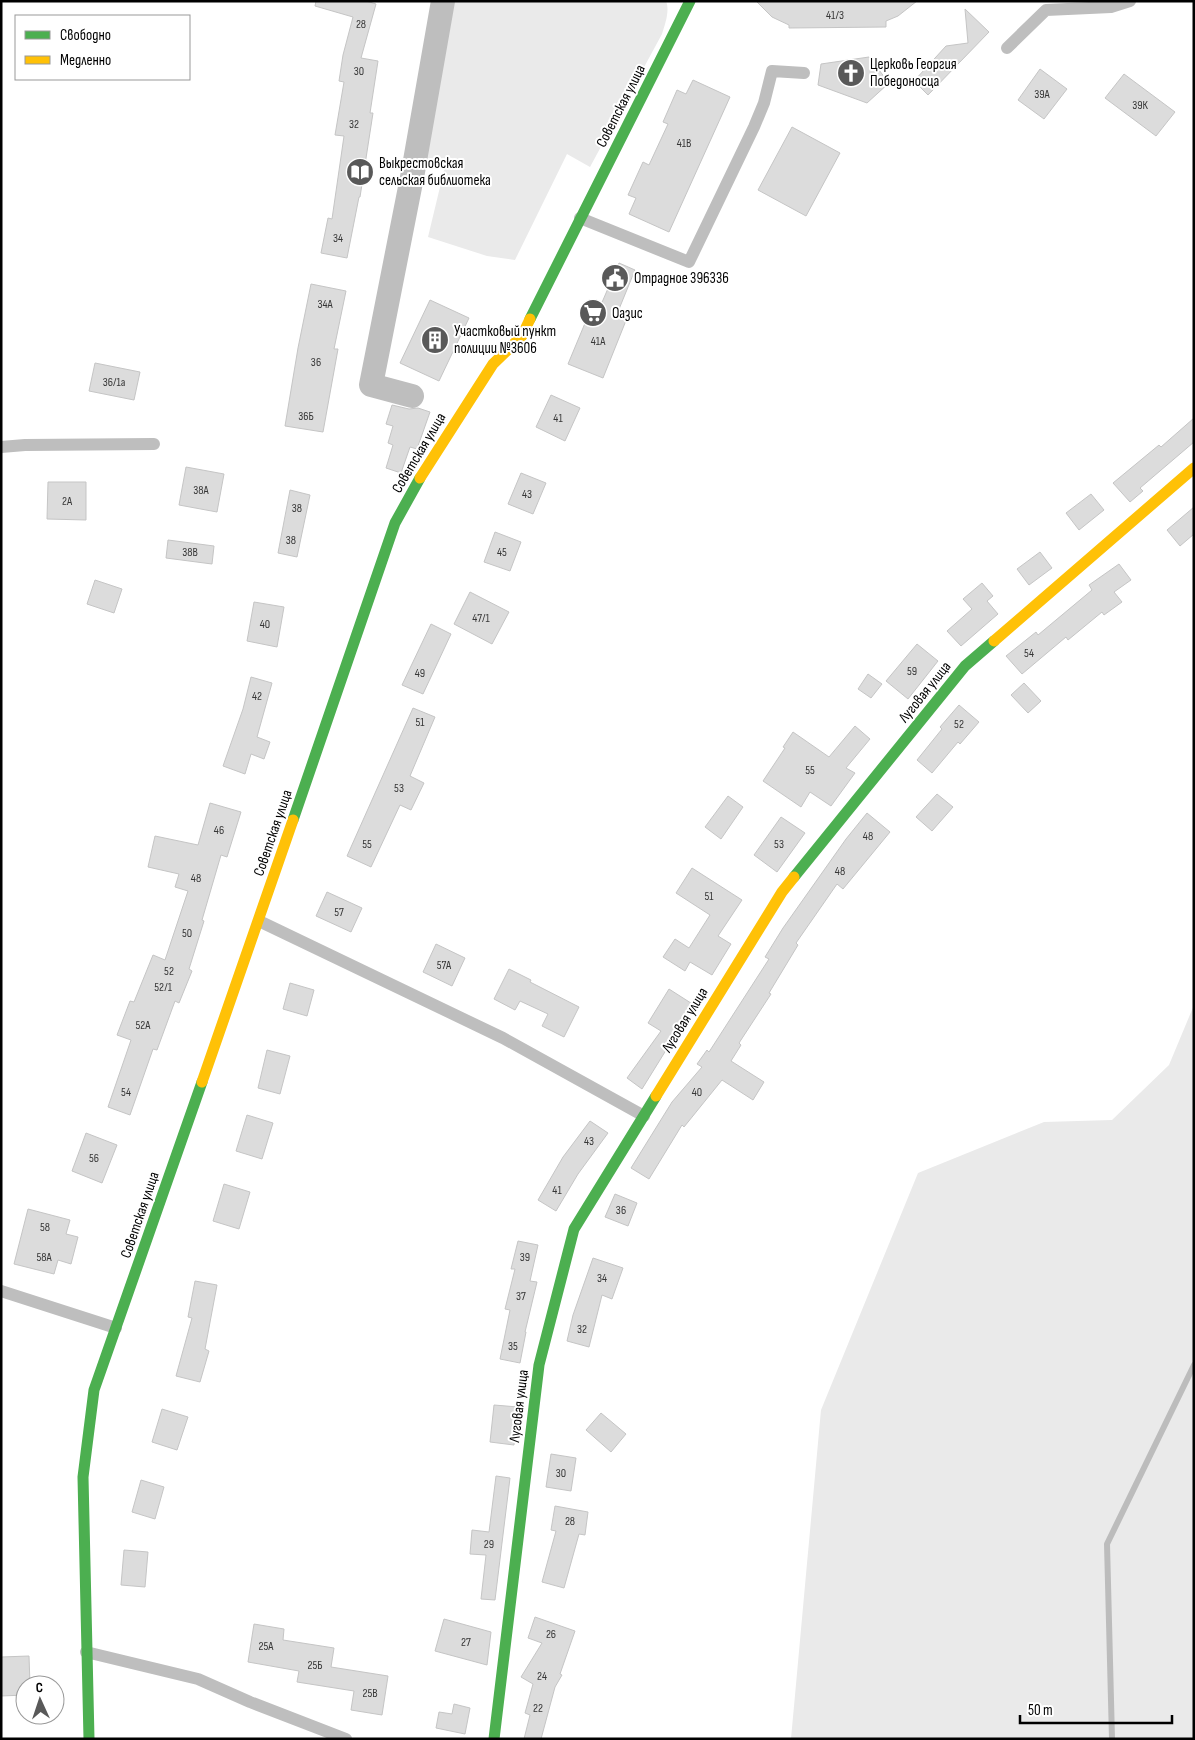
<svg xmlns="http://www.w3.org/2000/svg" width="1195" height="1740" font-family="'Sofia Sans Condensed',sans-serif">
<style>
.green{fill:#eaeaea}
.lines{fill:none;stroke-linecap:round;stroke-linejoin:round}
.stream{stroke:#bcbcbc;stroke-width:6}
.building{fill:#dcdcdc;stroke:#c5c5c5}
.lane{stroke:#bebebe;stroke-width:12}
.street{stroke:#bebebe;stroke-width:24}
.fast{stroke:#4caf50;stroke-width:11}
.slow{stroke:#ffc107;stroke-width:11}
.labels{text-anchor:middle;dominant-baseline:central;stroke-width:4;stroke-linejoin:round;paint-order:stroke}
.number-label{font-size:12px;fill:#373737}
.poi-label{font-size:15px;fill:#000;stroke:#fff;text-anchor:start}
.street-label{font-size:15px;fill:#000;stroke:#fff}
</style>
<rect width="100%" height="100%" fill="#fff"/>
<!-- green -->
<path class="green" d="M452 1H666C670 11 665 24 662 34L590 167 567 154 515 260 487 256 428 237 446 162 423 157Z
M1194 1005V1739H791L821 1410 918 1173 1044 1122 1112 1120 1169 1065Z"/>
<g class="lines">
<!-- stream -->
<path class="stream" d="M1112 1739 1107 1544 1194 1365"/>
</g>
<!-- building -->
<path class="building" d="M316 1H366L376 4 361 58 378 61 370 113H373L360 197H359L347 258 321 253 328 218 332 219 344 136 335 135 344 82 339 81 343 55 353 17 315 6Z
M756 1H917L898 16 886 21V27L789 28V25L772 17Z
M965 9 989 32 928 95 914 81 946 46 968 43Z
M869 57 889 83 867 103 818 85 821 64Z
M1040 69 1067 89 1044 119 1018 100Z
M1124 74 1175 112 1156 136 1105 98Z
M693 80 730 97 669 232 629 214 636 198 628 195 643 162 649 165 668 124 663 122 677 90 686 94Z
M792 127 840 153 806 216 758 190Z
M619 263 635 270 617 314 627 318 603 378 568 364 593 304 600 307Z
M311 284 346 291 334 349H338L323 432 285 426 298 348Z
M430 300 469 318 439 381 400 363Z
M95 363 140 372 134 400 89 391Z
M551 395 580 408 565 441 536 427Z
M392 405 409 409 418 408 430 412 417 449 410 447 401 473 386 468 393 445 388 443 393 426 386 424Z
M1194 418V442L1140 488 1143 491 1130 502 1113 483 1159 445 1161 447Z
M186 467 224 474 217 512 179 505Z
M521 473 546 483 533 514 508 504Z
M48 482H86V520L47 519Z
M290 490 310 495 297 557 278 553Z
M1091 494 1104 510 1079 530 1066 513Z
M1194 507V534L1180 546 1167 530Z
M495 532 521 542 510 571 484 562Z
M168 540 214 546 212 564 166 558Z
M1040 552 1052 568 1029 585 1017 569Z
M1119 564 1131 580 1114 592 1122 602 1104 615 1102 612 1068 640 1066 637 1022 674 1006 656 1036 632 1038 635 1092 590 1089 585Z
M95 580 122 589 114 613 87 604Z
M982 583 993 596 987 601 998 614 961 646 947 631 972 609 963 599Z
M470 592 509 612 492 644 454 624Z
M254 602 284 607 277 647 247 641Z
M431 624 451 634 423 694 402 685Z
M917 644 938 661 908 699 886 681Z
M868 674 882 684 871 698 858 689Z
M251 677 272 683 257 737 270 742 264 759 251 754 245 774 223 766 243 709Z
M1024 683 1041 701 1028 713 1011 695Z
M959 705 979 722 960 744 958 742 932 773 917 760 942 729 940 727Z
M413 708 435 717 410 776 424 783 411 810 400 805 371 867 347 856Z
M855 726 870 739 846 768 855 773 831 806 810 792 801 807 763 781 785 748 783 747 793 732 829 757Z
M937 794 953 807 932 831 916 817Z
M728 796 743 807 721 839 705 827Z
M210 803 241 812 227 857 221 855 202 920 204 921 189 969 192 971 179 1003 175 1001 157 1050 153 1049 130 1115 108 1107 131 1040 117 1035 130 1001 134 1002 153 955 165 960 188 891 175 887 179 874 148 867 155 836 198 845Z
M867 813 890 832 843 889 837 884 796 943 798 945 769 993 771 994 739 1043 741 1045 731 1061 764 1082 753 1100 722 1080 684 1127 682 1125 649 1179 631 1168 672 1102 702 1067 697 1064 707 1050 709 1052 769 959 765 957 783 928 846 839Z
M781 817 805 833 777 872 754 855Z
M692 868 742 900 718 936 731 944 712 975 690 962 685 971 663 957 675 939 689 948 710 915 676 893Z
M327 892 362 908 351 932 316 916Z
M436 944 465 958 452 986 423 972Z
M509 969 531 980 530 982 579 1007 564 1037 542 1026 548 1014 520 1001 515 1010 494 999Z
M290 983 314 990 307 1016 283 1009Z
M669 989 694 1005 642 1089 627 1078 661 1031 648 1023Z
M267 1050 290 1056 280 1094 258 1088Z
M247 1115 273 1123 262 1159 236 1151Z
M590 1121 608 1133 578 1174 556 1211 538 1200 563 1157Z
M86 1133 117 1145 102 1183 72 1171Z
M224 1184 250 1192 239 1229 213 1221Z
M615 1194 637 1203 628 1226 605 1217Z
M28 1209 70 1220 66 1234 78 1237 71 1264 58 1260 54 1274 14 1264Z
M518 1241 538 1245 530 1281 537 1282 525 1332H526L520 1363 500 1359 510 1310 505 1309 515 1269H511Z
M593 1258 623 1268 612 1299 602 1295 589 1347 567 1341 573 1315Z
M195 1281 217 1285 205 1349 209 1351 200 1382 176 1376 192 1318 188 1317Z
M494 1405 518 1407 514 1445 490 1442Z
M162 1409 188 1417 177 1450 152 1442Z
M601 1413 626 1434 611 1452 586 1430Z
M551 1454 576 1458 571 1491 546 1487Z
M496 1476 510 1478 495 1600 481 1599 486 1555 470 1554 472 1530 489 1532Z
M141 1480 164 1487 155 1519 132 1512Z
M555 1506 588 1512 585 1535 579 1534 564 1588 542 1582 556 1531 551 1530Z
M124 1550 148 1552 145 1587 121 1585Z
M535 1617 575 1631 560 1674 562 1675 555 1687 541 1739H524L530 1715 525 1713 533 1684 521 1677 542 1643 528 1638Z
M444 1619 491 1632 487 1665 435 1651Z
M254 1624 284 1629 283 1640 334 1648 331 1667 388 1676 382 1715 351 1710 354 1691 297 1682 299 1671 248 1662Z
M29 1656 30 1685H25V1695L1 1696V1657Z
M454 1704 470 1708 465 1734 436 1728 439 1712 452 1714Z"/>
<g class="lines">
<!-- lane -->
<path class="lane" d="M1007 48 1046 10 1111 7 1130 1
M580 218 689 262 754 127 764 103 772 71 804 73
M1 447 25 445 154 444
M259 921 503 1038 644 1116
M1 1291 116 1328
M86 1652 198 1679 250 1702 346 1739"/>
<!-- street -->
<path class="street" d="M412 396 371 385 413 172 443 1"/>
<!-- fast -->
<path class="fast" d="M530 319 690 1
M293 820 395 523 420 478
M794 877 965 666 994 641
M89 1739 83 1477 94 1390 202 1082
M494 1739 539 1365 574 1229 656 1096"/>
<!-- slow -->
<path class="slow" d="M420 478 493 364 522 336 530 319
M994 641 1194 468
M202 1082 293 820
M656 1096 782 892 794 877"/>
</g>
<!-- icons -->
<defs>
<g id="church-disc" transform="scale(1.4375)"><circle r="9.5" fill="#595959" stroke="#fff"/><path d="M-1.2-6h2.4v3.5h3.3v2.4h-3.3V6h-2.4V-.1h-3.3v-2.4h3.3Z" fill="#fff"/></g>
<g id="library-disc" transform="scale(1.4375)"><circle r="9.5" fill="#595959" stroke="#fff"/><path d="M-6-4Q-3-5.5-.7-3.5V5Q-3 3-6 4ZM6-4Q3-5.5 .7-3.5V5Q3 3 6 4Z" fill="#fff"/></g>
<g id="civic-disc" transform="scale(1.4375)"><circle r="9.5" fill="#595959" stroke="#fff"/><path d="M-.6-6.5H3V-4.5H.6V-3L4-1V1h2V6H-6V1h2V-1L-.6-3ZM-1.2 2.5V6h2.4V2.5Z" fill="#fff"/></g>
<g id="supermarket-disc" transform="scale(1.4375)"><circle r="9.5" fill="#595959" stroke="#fff"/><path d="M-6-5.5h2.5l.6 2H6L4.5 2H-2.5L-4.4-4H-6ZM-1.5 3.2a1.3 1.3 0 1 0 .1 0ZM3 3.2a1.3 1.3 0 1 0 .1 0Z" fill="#fff"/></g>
<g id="building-disc" transform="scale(1.4375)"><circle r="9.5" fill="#595959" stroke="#fff"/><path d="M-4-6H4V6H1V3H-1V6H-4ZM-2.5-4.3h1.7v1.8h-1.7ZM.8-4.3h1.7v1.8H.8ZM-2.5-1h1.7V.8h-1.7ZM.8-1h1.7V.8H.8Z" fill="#fff"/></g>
</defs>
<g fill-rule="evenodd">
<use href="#church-disc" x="851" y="73"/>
<use href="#library-disc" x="360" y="172"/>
<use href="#civic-disc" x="615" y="278"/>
<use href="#supermarket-disc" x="593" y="313"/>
<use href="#building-disc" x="435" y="340"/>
</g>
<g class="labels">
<!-- number labels -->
<g class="number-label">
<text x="835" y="15">41/3</text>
<text x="361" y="24">28</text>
<text x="359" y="71">30</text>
<text x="1042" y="94">39А</text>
<text x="1140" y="105">39К</text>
<text x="354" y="124">32</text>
<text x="684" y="143">41В</text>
<text x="338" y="238">34</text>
<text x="325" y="304">34А</text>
<text x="598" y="341">41А</text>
<text x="316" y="362">36</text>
<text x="114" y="382">36/1а</text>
<text x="306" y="416">36Б</text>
<text x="558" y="418">41</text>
<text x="201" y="490">38А</text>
<text x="527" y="494">43</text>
<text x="67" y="501">2А</text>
<text x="297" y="508">38</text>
<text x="291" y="540">38</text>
<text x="190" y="552">38В</text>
<text x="502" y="552">45</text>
<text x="481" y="618">47/1</text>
<text x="265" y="624">40</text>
<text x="1029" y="653">54</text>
<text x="912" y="671">59</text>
<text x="420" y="673">49</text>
<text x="257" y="696">42</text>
<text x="420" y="722">51</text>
<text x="959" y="724">52</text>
<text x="810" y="770">55</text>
<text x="399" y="788">53</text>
<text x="219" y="830">46</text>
<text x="868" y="836">48</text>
<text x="367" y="844">55</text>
<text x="779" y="844">53</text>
<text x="840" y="871">48</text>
<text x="196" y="878">48</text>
<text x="709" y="896">51</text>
<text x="339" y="912">57</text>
<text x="187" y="933">50</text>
<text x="444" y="965">57А</text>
<text x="169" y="971">52</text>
<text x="163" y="987">52/1</text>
<text x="143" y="1025">52А</text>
<text x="126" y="1092">54</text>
<text x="697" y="1092">40</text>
<text x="589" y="1141">43</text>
<text x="94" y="1158">56</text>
<text x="557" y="1190">41</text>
<text x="621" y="1210">36</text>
<text x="45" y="1227">58</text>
<text x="44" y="1257">58А</text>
<text x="525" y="1257">39</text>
<text x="602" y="1278">34</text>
<text x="521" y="1296">37</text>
<text x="582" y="1329">32</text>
<text x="513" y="1346">35</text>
<text x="561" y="1473">30</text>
<text x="570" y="1521">28</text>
<text x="489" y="1544">29</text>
<text x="551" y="1634">26</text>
<text x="466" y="1642">27</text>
<text x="266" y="1646">25А</text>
<text x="315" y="1665">25Б</text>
<text x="542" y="1676">24</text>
<text x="370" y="1693">25В</text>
<text x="538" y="1708">22</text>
</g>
<!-- poi labels -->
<g class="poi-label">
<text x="870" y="64">Церковь Георгия<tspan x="870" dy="17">Победоносца</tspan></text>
<text x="379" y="163">Выкрестовская<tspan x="379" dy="17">сельская библиотека</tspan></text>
<text x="634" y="278">Отрадное 396336</text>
<text x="612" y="313">Оазис</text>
<text x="454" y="331">Участковый пункт<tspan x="454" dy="17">полиции №3606</tspan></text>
</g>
<!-- street labels -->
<g class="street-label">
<text transform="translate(621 106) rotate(-63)">Советская улица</text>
<text transform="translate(419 453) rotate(-59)">Советская улица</text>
<text transform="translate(925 692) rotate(-51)">Луговая улица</text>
<text transform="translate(273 833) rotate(-71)">Советская улица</text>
<text transform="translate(685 1020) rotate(-58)">Луговая улица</text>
<text transform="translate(140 1215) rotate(-71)">Советская улица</text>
<text transform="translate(519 1406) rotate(-83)">Луговая улица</text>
</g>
</g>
<!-- border -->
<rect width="1195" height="1740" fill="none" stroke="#000000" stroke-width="5"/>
<!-- legend -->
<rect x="15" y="15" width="175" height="65" fill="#ffffff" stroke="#999999"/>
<rect x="25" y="31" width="25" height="8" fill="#4caf50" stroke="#999999"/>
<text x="60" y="40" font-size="15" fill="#000000">Свободно</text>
<rect x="25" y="56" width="25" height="8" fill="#ffc107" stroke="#999999"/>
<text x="60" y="65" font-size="15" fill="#000000">Медленно</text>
<!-- north arrow -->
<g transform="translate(40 1700) rotate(357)"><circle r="24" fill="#ffffff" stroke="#999999"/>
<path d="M0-4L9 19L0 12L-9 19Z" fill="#595959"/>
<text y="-8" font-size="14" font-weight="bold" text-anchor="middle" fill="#000000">С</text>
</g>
<!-- scale -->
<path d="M1020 1715v8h152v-8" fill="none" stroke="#000000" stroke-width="2.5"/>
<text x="1028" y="1715" font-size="15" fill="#000000" stroke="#ffffff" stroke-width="4" paint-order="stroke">50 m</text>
</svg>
